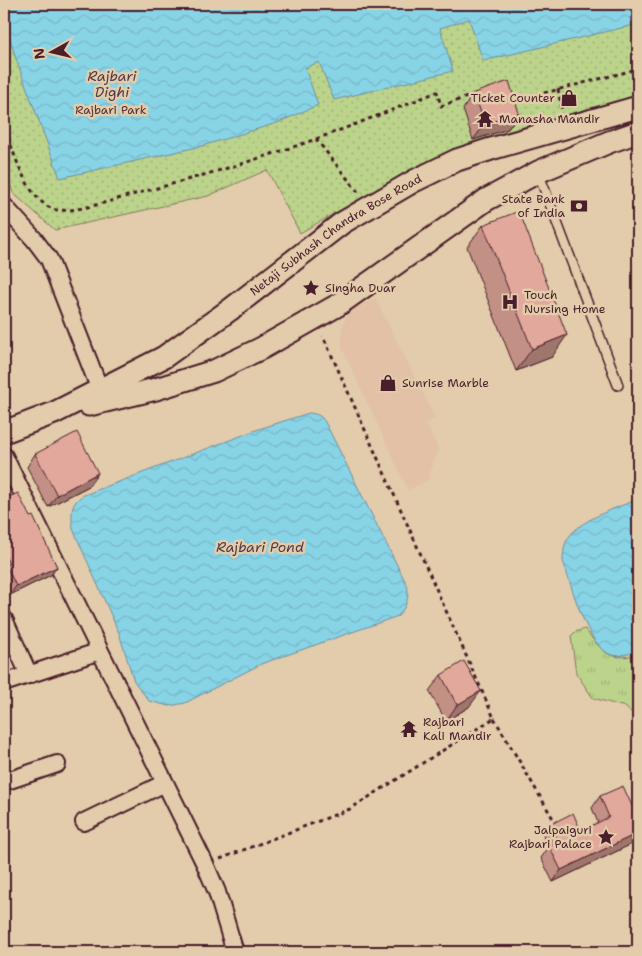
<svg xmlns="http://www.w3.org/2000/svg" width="642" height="956" font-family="'Shantell Sans',sans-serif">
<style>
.built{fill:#e2c1a6}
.grass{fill:url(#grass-tufts);stroke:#82795a}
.park{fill:url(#park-dots);stroke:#82795a}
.water{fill:url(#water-waves);stroke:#6f8c9c}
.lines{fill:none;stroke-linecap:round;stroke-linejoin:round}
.service-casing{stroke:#4a1f2b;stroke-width:12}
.minor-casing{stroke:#4a1f2b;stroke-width:20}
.tertiary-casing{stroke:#4a1f2b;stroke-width:25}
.path{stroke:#4a1f2b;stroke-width:3;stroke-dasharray:4 4;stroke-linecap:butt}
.service{stroke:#e2ccab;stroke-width:9}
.minor{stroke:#e2ccab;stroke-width:16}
.tertiary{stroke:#e2ccab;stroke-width:21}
.wall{fill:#c29085;stroke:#4a1f2b}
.shaded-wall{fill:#9e766c;stroke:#4a1f2b}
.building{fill:#e1a89b;stroke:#4a1f2b}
.labels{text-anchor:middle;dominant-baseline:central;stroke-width:5;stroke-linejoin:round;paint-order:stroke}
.poi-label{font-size:12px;fill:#4a1f2b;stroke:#e2ccab;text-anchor:start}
.park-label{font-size:12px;fill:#553134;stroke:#e2ccab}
.street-label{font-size:12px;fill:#4a1f2b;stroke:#e2ccab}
.water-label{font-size:14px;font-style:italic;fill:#533a47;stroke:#e2ccab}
</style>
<defs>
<pattern id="grass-tufts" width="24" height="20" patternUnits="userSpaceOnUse" patternTransform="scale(1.25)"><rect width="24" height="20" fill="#bbd38a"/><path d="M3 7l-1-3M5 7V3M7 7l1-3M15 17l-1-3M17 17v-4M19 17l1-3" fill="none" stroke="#a2b577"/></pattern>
<pattern id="park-dots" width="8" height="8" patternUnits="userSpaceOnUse" patternTransform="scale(1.25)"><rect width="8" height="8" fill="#bbd38a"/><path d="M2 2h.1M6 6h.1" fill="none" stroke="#a2b577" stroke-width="1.8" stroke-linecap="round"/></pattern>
<pattern id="water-waves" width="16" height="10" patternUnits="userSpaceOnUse" patternTransform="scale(1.25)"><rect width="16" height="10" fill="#88d4e7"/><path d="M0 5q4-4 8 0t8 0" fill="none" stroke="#77b6c6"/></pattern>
</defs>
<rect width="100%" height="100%" fill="#e2ccab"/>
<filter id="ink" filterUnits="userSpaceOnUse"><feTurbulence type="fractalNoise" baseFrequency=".02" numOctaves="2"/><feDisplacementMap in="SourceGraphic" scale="10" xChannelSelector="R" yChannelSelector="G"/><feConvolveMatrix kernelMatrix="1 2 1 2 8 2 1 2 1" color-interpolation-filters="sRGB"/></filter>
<g filter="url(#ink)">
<!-- built -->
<path class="built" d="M375 298 435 418 425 423 438 448 428 480 408 490 342 348V328L348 312Z"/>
<!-- grass -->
<path class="grass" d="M585 629C601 650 609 663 638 654V718L625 707 593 698 576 673 571 636 575 632Z"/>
<!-- park -->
<path class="park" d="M4 4H638V99L454 153 363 197 300 233 267 170 208 196 55 230 13 193 4 166Z"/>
<!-- water -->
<path class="water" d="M4 4H638V24L483 61 469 19 440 28 453 71 334 100 319 62 305 68 318 105 277 123 202 146 60 178 15 56 4 17Z
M309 413C317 414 321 415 325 422L407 585C410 597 406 607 398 616L261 664 185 703 169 706 149 701 134 681 119 633 73 529C71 515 70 502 84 495L259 429Z
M638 499V650C630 654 622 657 612 655 587 648 571 584 563 561 563 555 564 548 566 542 576 520 617 508 638 499Z"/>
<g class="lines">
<!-- service casing -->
<g class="service-casing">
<path id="service" d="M538 172 618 385"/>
</g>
<!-- minor casing -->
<g class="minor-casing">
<path id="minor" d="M4 206 34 239 49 259 100 390
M4 456 205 864 217 892 235 952
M4 619 29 675
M4 683 100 651
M4 782 57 764
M84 822 165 783"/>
</g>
<!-- tertiary casing -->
<g class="tertiary-casing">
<g id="tertiary">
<path d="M89 405 156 389 214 371 262 348 338 305 486 200 538 172 609 142 638 132"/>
<path id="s1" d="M4 432 54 413 164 357 231 309 342 223 414 181 457 160 491 149 638 107"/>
</g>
</g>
<!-- path -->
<path class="path" d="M558 89 562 110
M513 101 638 69
M4 122C11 147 26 199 53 209 70 215 116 199 135 194 196 178 257 160 316 139 357 124 397 108 437 92L441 106 476 94
M316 139 358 192
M494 718 555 822
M220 859 350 809 494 718 323 336"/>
<!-- service -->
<use href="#service" class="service"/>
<!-- minor -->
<use href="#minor" class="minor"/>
<!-- tertiary -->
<use href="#tertiary" class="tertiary"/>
</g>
<!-- wall -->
<path class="wall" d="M474 93 519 113 508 129 473 140 463 109Z
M483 225 552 357 516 371 467 247Z
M35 454 98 473 89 486 48 507 27 467Z
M4 499 30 517 57 567 51 575 10 595 4 581Z
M441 675 469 707 446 721 429 691Z
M600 796 632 806 638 803V841L553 882 541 858 548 848 543 836 551 824 581 831 598 823 592 808Z"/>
<!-- shaded-wall -->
<path class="shaded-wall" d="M519 113 508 129 473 140 485 124Z
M567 335 552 357 516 371 532 349Z
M98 473 89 486 48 507 57 495Z
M57 567 51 575 10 595 16 586Z
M481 691 469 707 446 721 457 705Z
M638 833V841L553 882 561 870Z"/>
<!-- building -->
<path class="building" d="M509 81 519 113 485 124 474 93Z
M519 211 567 335 532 349 483 225Z
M77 432 98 473 57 495 35 454Z
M18 493 30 517 33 516 57 567 16 586 6 565 9 564 4 553V499Z
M464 661 481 691 457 705 441 675Z
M623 786 632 806 638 803V833L561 870 549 846 559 842 551 824 573 813 581 831 609 817 600 796Z"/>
</g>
<!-- icons -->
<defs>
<g id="shop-bare" transform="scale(1.35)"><path d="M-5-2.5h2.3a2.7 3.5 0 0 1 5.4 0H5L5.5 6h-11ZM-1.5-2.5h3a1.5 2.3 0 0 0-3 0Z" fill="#4a1f2b" stroke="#e2ccab" stroke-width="2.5" paint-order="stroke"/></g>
<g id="temple-bare" transform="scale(1.35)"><path d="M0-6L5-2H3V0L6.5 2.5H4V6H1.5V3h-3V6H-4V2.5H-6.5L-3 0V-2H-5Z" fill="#4a1f2b" stroke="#e2ccab" stroke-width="2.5" paint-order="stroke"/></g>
<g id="bank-bare" transform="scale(1.35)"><path d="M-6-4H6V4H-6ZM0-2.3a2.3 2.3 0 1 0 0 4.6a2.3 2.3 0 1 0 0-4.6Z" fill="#4a1f2b" stroke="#e2ccab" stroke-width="2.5" paint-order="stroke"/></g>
<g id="sight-bare" transform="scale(1.35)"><path d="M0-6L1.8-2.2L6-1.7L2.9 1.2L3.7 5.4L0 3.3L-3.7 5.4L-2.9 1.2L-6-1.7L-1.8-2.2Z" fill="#4a1f2b" stroke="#e2ccab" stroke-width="2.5" paint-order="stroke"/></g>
<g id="hospital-bare" transform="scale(1.35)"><path d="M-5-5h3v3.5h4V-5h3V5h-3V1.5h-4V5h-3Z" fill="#4a1f2b" stroke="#e2ccab" stroke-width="2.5" paint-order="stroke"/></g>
</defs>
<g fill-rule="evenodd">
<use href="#shop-bare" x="569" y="98"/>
<use href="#temple-bare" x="485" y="119"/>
<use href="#bank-bare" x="579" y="206"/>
<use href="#sight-bare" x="311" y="288"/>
<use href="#hospital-bare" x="510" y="302"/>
<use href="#shop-bare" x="388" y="383"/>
<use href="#temple-bare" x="409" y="729"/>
<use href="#sight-bare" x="606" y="837"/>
</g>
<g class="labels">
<!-- poi labels -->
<g class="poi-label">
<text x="555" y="98" text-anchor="end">Ticket Counter</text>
<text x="499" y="119">Manasha Mandir</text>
<text x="565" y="199" text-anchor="end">State Bank<tspan x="565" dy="14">of India</tspan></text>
<text x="325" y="288">Singha Duar</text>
<text x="524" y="295">Touch<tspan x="524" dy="14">Nursing Home</tspan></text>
<text x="402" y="383">Sunrise Marble</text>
<text x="423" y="722">Rajbari<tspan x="423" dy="14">Kali Mandir</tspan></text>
<text x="592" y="830" text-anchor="end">Jalpaiguri<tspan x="592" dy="14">Rajbari Palace</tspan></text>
</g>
<!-- park labels -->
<g class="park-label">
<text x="111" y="110">Rajbari Park</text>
</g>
<!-- street labels -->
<g class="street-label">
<text stroke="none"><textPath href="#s1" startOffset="388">Netaji Subhash Chandra Bose Road</textPath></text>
</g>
<!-- water labels -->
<g class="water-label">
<text x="112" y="76">Rajbari<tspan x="112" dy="16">Dighi</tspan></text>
<text x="260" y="547">Rajbari Pond</text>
</g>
</g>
<!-- margin -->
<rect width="642" height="956" fill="none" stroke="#e2ccab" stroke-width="20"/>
<rect x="10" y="10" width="622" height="936" fill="none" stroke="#4a1f2b" stroke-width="2" filter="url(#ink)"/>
<!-- north arrow -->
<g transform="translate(52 52) rotate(262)" stroke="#e2ccab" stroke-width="4" paint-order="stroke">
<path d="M0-4L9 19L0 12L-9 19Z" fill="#4a1f2b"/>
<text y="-8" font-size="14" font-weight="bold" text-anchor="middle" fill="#4a1f2b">N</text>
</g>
</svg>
